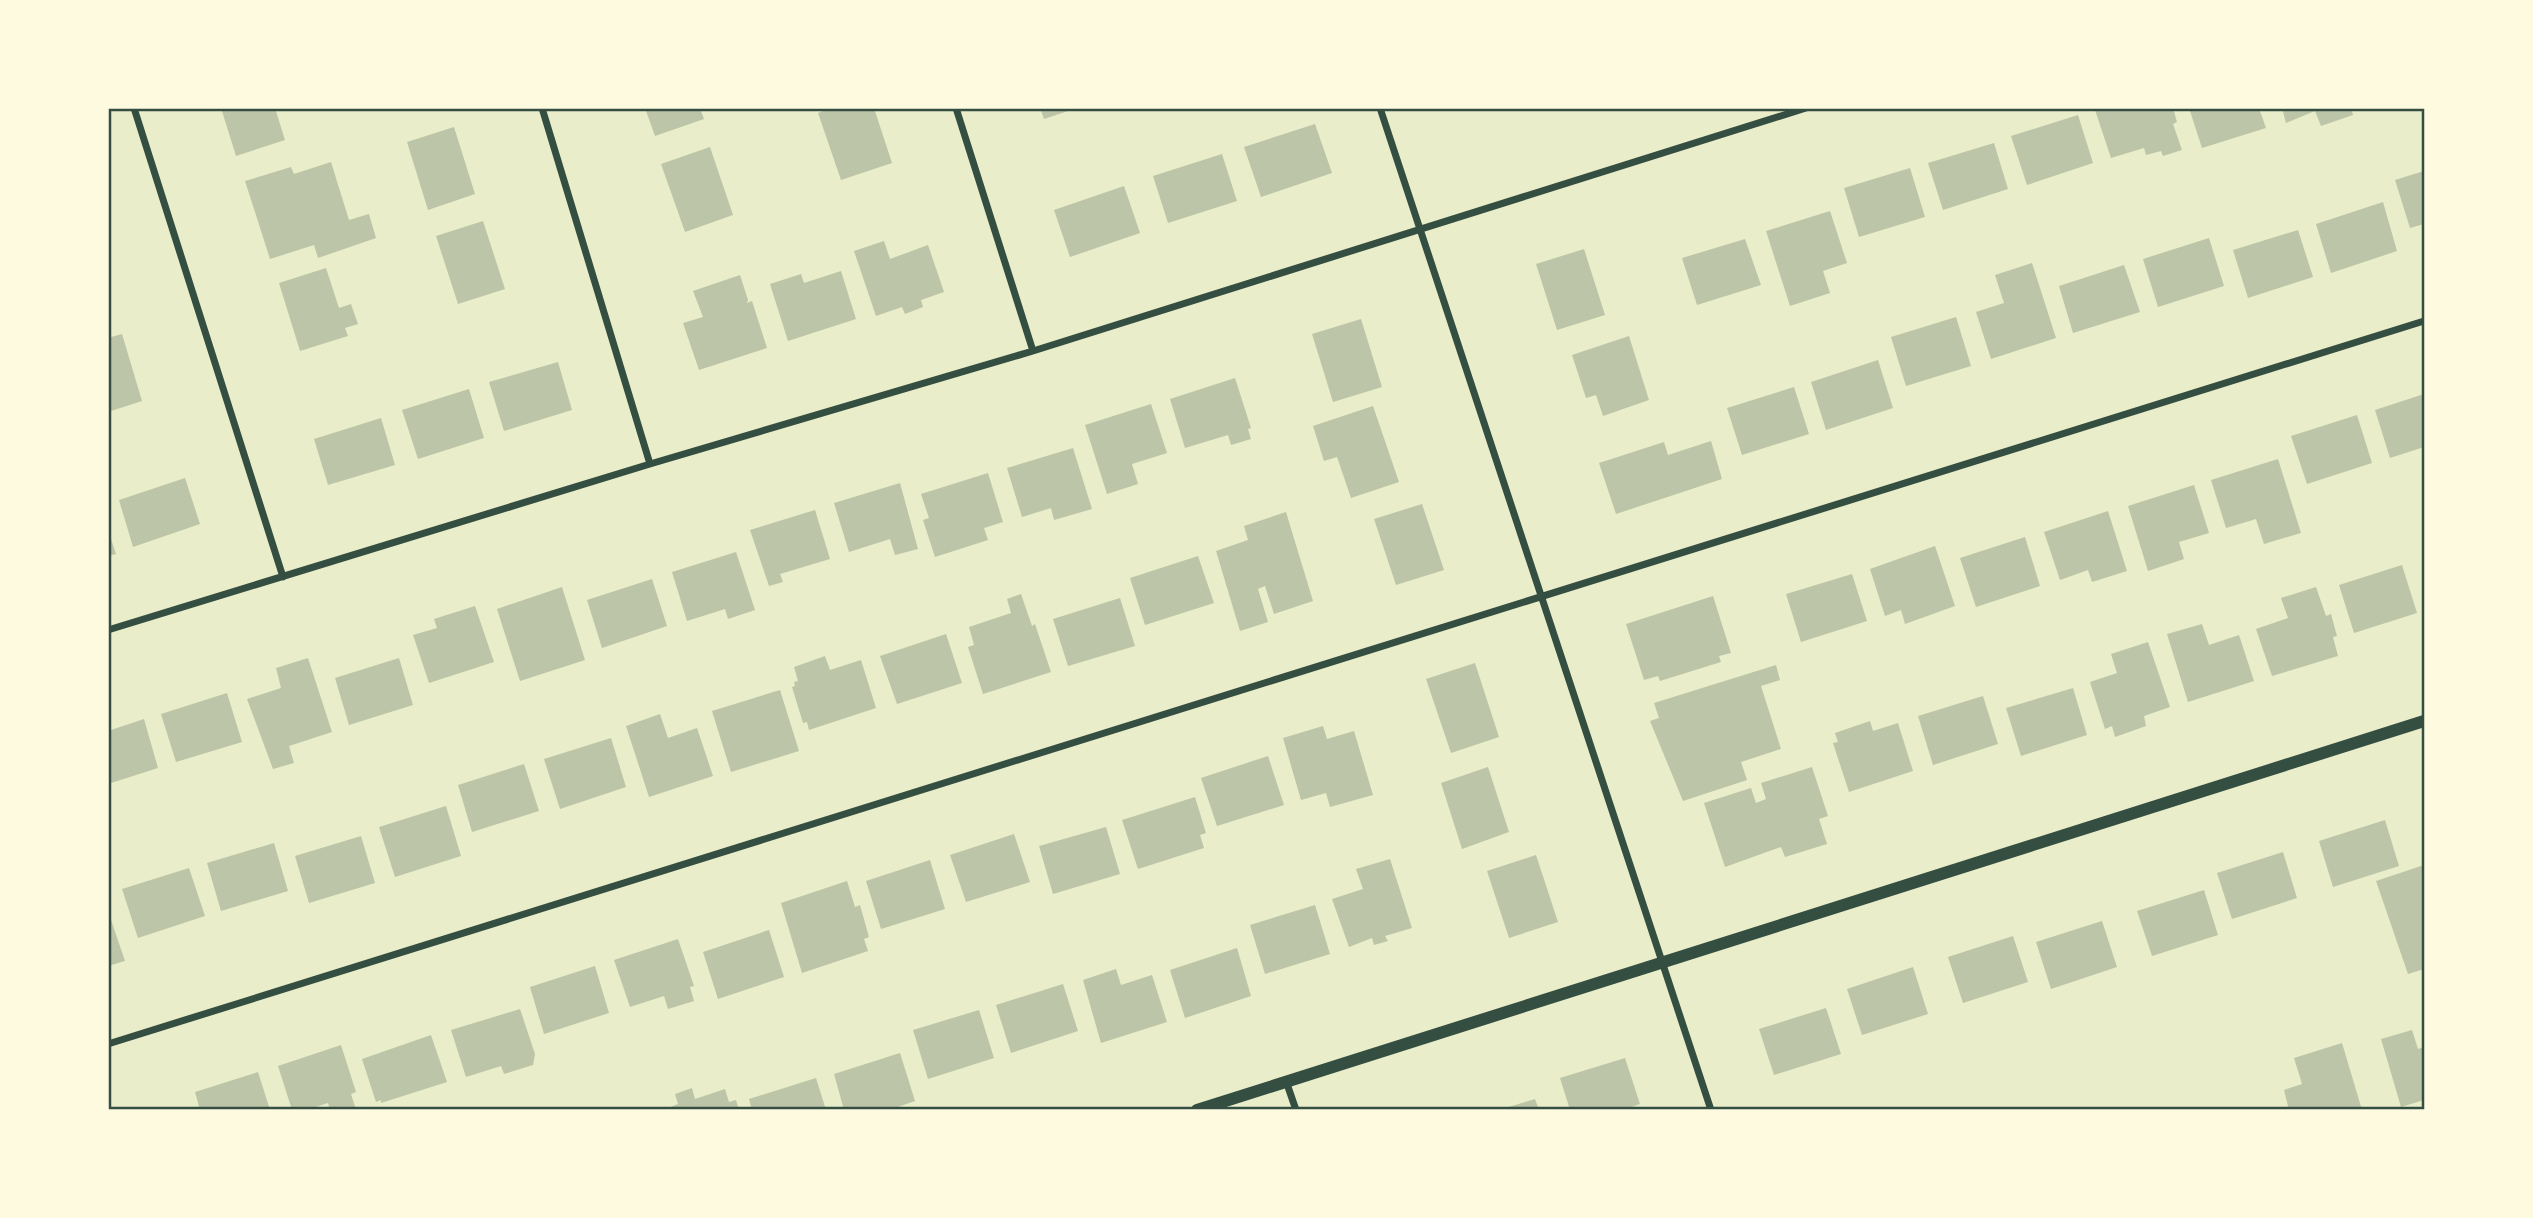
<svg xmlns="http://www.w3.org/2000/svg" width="2533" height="1218" font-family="Overpass,sans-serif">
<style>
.building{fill:#bcc5a7}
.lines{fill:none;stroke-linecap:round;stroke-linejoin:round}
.minor{stroke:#344e41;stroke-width:7}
.tertiary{stroke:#344e41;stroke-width:12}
.neatline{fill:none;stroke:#344e41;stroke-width:2.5}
</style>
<rect width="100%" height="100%" fill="#e9edc9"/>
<!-- building -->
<path class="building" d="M221 108H275L285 140 236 156Z
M645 108H700L704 119 655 136Z
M831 108H874L892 163 841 180 818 113Z
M1040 108H1074V109L1044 119Z
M2101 108H2173L2177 122 2173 124 2182 150 2163 156 2161 151 2146 155 2144 148 2111 158 2095 110Z
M2189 108H2259L2266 128 2202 148Z
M2282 108H2351L2353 115 2321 126 2315 111 2286 123Z
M2078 115 2093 163 2027 185 2011 136Z
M1315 124 1332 173 1261 197 1244 147Z
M454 127 475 194 428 210 407 142Z
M1994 143 2008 189 1943 210 1928 163Z
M710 147 733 215 685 232 661 164Z
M1222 154 1237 201 1168 223 1153 176Z
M331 162 349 220 369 214 376 238 318 258 314 245 270 259 245 181 291 167 294 174Z
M1910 168 1925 217 1859 237 1844 188Z
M2424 171V224L2410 228 2395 180Z
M1124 186 1140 233 1070 257 1054 210Z
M2383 202 2397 251 2331 273 2316 224Z
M1830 211 1847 263 1823 271 1830 293 1790 306 1766 231Z
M483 221 505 289 458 304 436 236Z
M2298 230 2313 277 2248 298 2233 250Z
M2209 238 2224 286 2158 307 2143 259Z
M1745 239 1761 285 1697 305 1682 258Z
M884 241 890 259 928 245 944 292 921 300 923 307 905 314 902 307 876 316 854 251Z
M1584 249 1605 315 1557 330 1536 264Z
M2032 263 2056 338 1991 359 1976 312 2004 303 1995 275Z
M2124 265 2140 312 2073 333 2059 286Z
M326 268 339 308 351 304 358 324 345 328 348 336 300 351 279 283Z
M841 271 856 319 788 341 770 284 801 274 804 283Z
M740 275 748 300 747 303 752 301 767 348 699 370 683 323 703 317 693 291Z
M1956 317 1971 366 1906 386 1891 337Z
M1361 319 1382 387 1333 402 1312 334Z
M122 334 142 401 108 412V338Z
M1629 336 1649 400 1603 416 1596 395 1586 398 1572 355Z
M1878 360 1893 408 1826 430 1811 382Z
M558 362 572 410 504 431 489 382Z
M1235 378 1251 428 1248 429 1251 439 1231 445 1228 435 1185 448 1170 399Z
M1794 387 1809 434 1742 455 1727 408Z
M469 389 484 438 418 459 402 410Z
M2424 394V447L2390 458 2375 410Z
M1151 404 1167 453 1132 464 1138 484 1107 494 1085 425Z
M1373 406 1399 482 1351 498 1337 457 1324 461 1313 426Z
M2357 415 2372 463 2307 484 2291 436Z
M381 418 395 465 328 485 314 439Z
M1711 441 1722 479 1616 514 1599 463 1664 442 1668 455Z
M1073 448 1092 509 1054 520 1051 508 1022 517 1007 468Z
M2278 459 2301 533 2264 544 2256 519 2226 528 2211 480Z
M988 473 1003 522 984 528 988 540 935 557 923 520 929 518 921 494Z
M185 478 200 524 133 547 119 500Z
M900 483 918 549 895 555 890 539 849 552 834 503Z
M2194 485 2209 533 2179 542 2184 559 2148 571 2128 506Z
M1422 504 1444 570 1396 585 1374 519Z
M815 510 830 559 780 574 783 582 769 586 750 530Z
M2108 511 2127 571 2092 582 2088 570 2060 580 2044 532Z
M1286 512 1313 601 1274 614 1265 586 1258 589 1268 622 1240 631 1216 551 1248 540 1244 526Z
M108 530 116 554 108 556Z
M2025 537 2040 586 1976 607 1960 558Z
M1935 546 1955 606 1905 624 1901 610 1885 616 1870 569Z
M736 552 755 610 728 619 725 609 687 621 672 572Z
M1198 556 1214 603 1145 625 1130 578Z
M2402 565 2417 613 2354 633 2339 585Z
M1852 574 1867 621 1801 642 1786 594Z
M652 579 667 626 602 648 587 600Z
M562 587 585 660 520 681 497 609Z
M2316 587 2326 616 2331 614 2337 636 2333 637 2338 656 2272 676 2256 629 2288 618 2281 598Z
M1021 594 1032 626 1035 624 1051 672 983 694 968 647 974 645 969 627 1011 613 1007 599Z
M1713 596 1731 653 1719 656 1721 662 1660 681 1658 676 1644 680 1626 624Z
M1120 598 1135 646 1068 666 1053 619Z
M475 606 494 662 429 683 413 635 437 628 434 619Z
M2202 624 2209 645 2239 635 2254 681 2188 702 2167 634Z
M946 634 962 683 897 704 880 656Z
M2148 642 2170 707 2144 716 2146 726 2115 737 2112 726 2105 729 2090 682 2117 673 2111 654Z
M825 656 830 670 861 660 876 708 809 730 807 722 803 723 792 687 795 686 794 682 798 681 794 667Z
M308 658 332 732 289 746 294 763 273 769 247 699 281 688 276 668Z
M399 658 413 705 349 725 335 678Z
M1475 663 1499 737 1451 753 1426 679Z
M1776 665 1780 680 1761 686 1781 749 1741 762 1747 780 1683 801 1650 721 1659 718 1654 703Z
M2073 688 2087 735 2021 756 2006 708Z
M780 690 799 751 731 772 712 711Z
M227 693 242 742 176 762 161 714Z
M1983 696 1998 744 1933 765 1918 716Z
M660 714 668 738 697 728 713 776 649 797 626 726Z
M144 719 158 768 108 784V731Z
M1870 721 1873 731 1898 723 1913 771 1849 792 1833 743 1838 742 1835 733Z
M1323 726 1327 739 1354 731 1373 795 1330 807 1326 793 1301 800 1283 738Z
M611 738 626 787 560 809 544 759Z
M1268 756 1284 805 1217 826 1201 778Z
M524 764 539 811 472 832 458 785Z
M1488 767 1509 832 1462 849 1441 783Z
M1812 767 1828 816 1819 819 1827 844 1785 857 1781 847 1725 867 1704 803 1751 788 1756 803 1766 799 1761 783Z
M1195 797 1206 833 1200 835 1204 848 1138 869 1122 820Z
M446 806 461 856 395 877 379 827Z
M2385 820 2399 866 2333 887 2319 841Z
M1106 827 1120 874 1053 894 1039 846Z
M1014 834 1030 882 966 902 950 855Z
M361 836 375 883 309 903 295 856Z
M274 843 288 891 221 911 207 863Z
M2283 852 2297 898 2232 919 2217 873Z
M1536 855 1558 922 1509 938 1487 871Z
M1390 859 1412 928 1385 936 1388 941 1374 945 1372 938 1349 947 1332 899 1363 889 1356 869Z
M930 860 945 909 881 929 866 881Z
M2424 865V969L2408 974 2376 881Z
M189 868 205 916 138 938 122 889Z
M847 881 855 907 860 905 869 937 864 939 868 951 802 973 781 903Z
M2204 890 2218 935 2152 956 2137 911Z
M1315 905 1330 954 1265 974 1250 925Z
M108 911 125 961 108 966Z
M2102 921 2117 967 2051 989 2036 942Z
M769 930 784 977 718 999 703 952Z
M2013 936 2028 982 1963 1003 1948 957Z
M678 939 694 986 690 987 694 1001 668 1009 664 996 630 1007 614 960Z
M1237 948 1251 996 1185 1018 1170 970Z
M595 966 609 1013 544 1034 530 987Z
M1913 967 1928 1014 1862 1035 1847 989Z
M1116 969 1121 985 1152 975 1167 1022 1101 1043 1083 980Z
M1063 984 1078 1031 1011 1053 996 1005Z
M1826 1008 1841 1054 1774 1075 1759 1029Z
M520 1009 535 1054 533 1065 504 1074 501 1066 466 1077 451 1030Z
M979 1010 994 1058 928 1079 913 1030Z
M2412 1030 2418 1049 2424 1047V1100L2401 1107 2381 1039Z
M431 1035 447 1082 381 1103V1100L376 1102 362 1059Z
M2342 1043 2362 1110H2289L2284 1090 2302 1084 2294 1058Z
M341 1045 356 1092 351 1094 356 1110H330L328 1103 306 1110H292L278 1066Z
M900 1053 915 1101 889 1110H844L834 1074Z
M1625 1058 1640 1104 1623 1110H1570L1560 1078Z
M258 1072 270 1110H200L195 1092Z
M816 1078 826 1110H752L749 1099Z
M692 1088 695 1099 725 1089 729 1102 736 1100 739 1110H663L678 1104 675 1094Z
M1535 1099 1539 1110H1502V1109Z"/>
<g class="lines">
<!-- minor -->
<path class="minor" d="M134 108 283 577
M542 108 650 464
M956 108 1033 351
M1380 108 1711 1110
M108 630 650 464 1033 351 1806 108
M108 1044 2424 321
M1286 1081 1296 1110"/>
<!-- tertiary -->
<path class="tertiary" d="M1197 1110 2424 721"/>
</g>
<!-- border -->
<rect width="2533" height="1218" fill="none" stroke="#fefae0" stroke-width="220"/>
<rect x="110" y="110" width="2313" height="998" class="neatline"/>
</svg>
